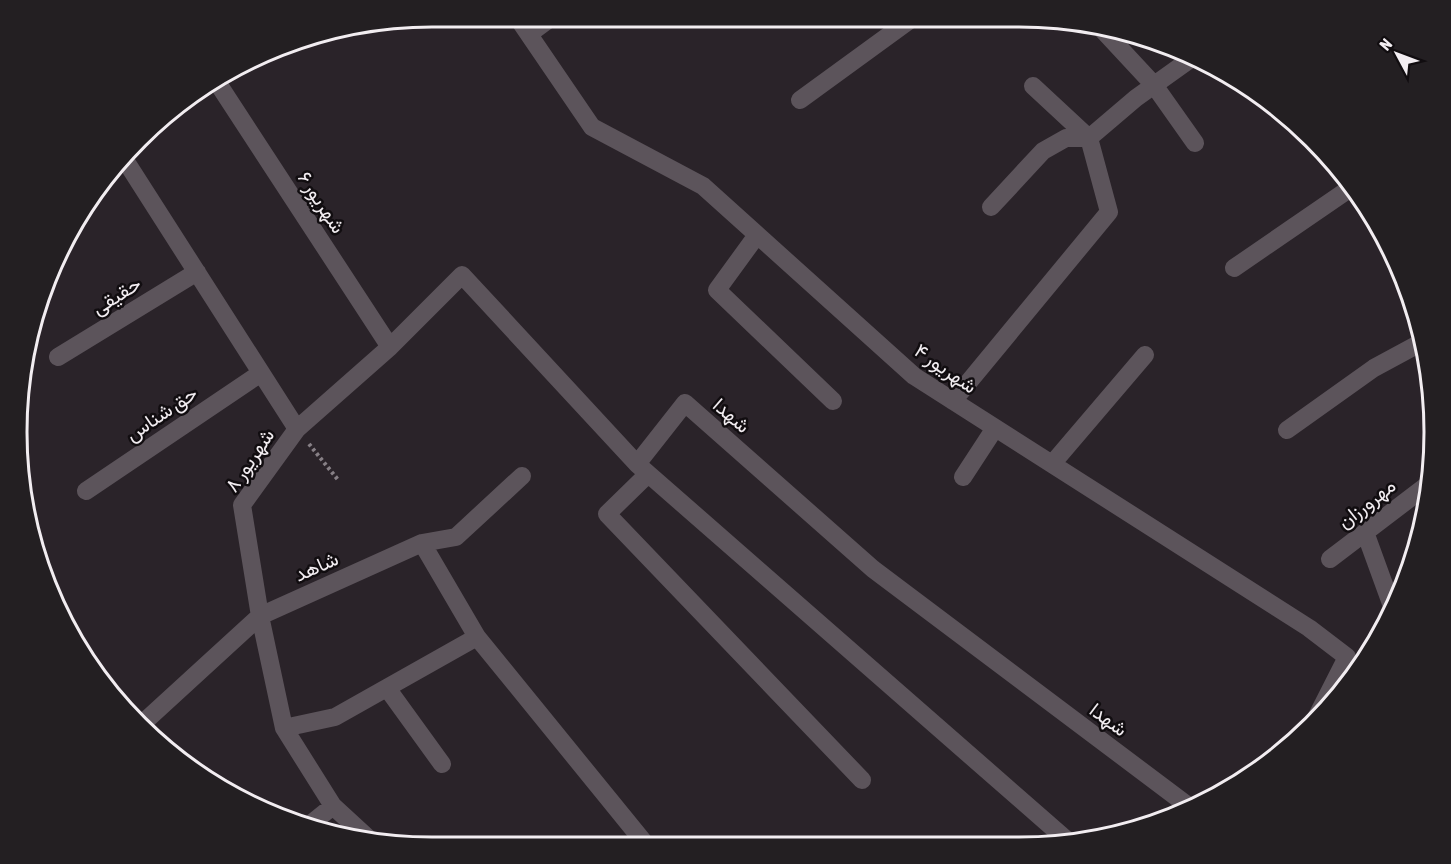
<svg xmlns="http://www.w3.org/2000/svg" width="1451" height="864" font-family="'Asap Condensed',Vazirmatn,sans-serif">
<style>
.lines{fill:none;stroke-linecap:round;stroke-linejoin:round}
.path{stroke:#878086;stroke-width:4;stroke-dasharray:3 3;stroke-linecap:butt}
.minor{stroke:#5c545b;stroke-width:18}
.labels{text-anchor:middle;dominant-baseline:central;stroke-width:5;stroke-linejoin:round;paint-order:stroke}
.street-label{font-size:20px;fill:#f2edf1;stroke:#110d10}
.rim{fill:none;stroke:#f2edf1;stroke-width:3}
</style>
<rect width="100%" height="100%" fill="#2a2329"/>
<g class="lines">
<!-- path -->
<path class="path" d="M309 444 339 481"/>
<!-- minor -->
<path class="minor" d="M517 17 592 127 703 186 914 376 1309 628 1347 657 1315 720
M1101 28 1154 85 1195 143
M529 34 552 17
M217 82 390 347
M1033 86 1089 138
M800 100 914 17
M125 160 297 429
M1348 181 1371 214
M991 207 1043 151 1066 138H1089
M757 235 717 290 833 401
M1234 268 1352 187
M58 357 197 272
M953 401 1109 212 1089 138 1136 98 1192 58
M1287 430 1374 368 1424 341
M637 464 1069 842
M1052 464 1145 355
M648 474 607 514 862 780
M963 477 995 428
M86 491 261 373
M1365 532 1393 609
M422 543 477 637 643 841
M1330 559 1430 483
M387 688 442 764
M143 723 260 616 422 543 456 537 522 476
M284 728 335 717 477 637
M307 827 333 806
M370 840 333 806 284 728 260 616 242 505 297 429 390 347 462 275 637 464 685 403 873 569 1191 808"/>
</g>
<g class="labels">
<!-- street labels -->
<g class="street-label">
<text transform="translate(322 202) rotate(57)">شهریور ۶</text>
<text transform="translate(116 295) rotate(-32)">حقیقی</text>
<text transform="translate(946 368) rotate(35)">شهریور ۴</text>
<text transform="translate(161 413) rotate(-34)">حق شناس</text>
<text transform="translate(732 415) rotate(41)">شهدا</text>
<text transform="translate(249 460) rotate(-56)">شهریور ۸</text>
<text transform="translate(1366 503) rotate(-38)">مهرورزان</text>
<text transform="translate(316 566) rotate(-24)">شاهد</text>
<text transform="translate(1109 719) rotate(37)">شهدا</text>
</g>
</g>
<!-- crop -->
<path d="M0 0H1451V864H0ZM432 27H1019A405 405 0 0 1 1424 432V432A405 405 0 0 1 1019 837H432A405 405 0 0 1 27 432V432A405 405 0 0 1 432 27Z" fill="#231f22" fill-rule="evenodd"/>
<path class="rim" d="M432 27H1019A405 405 0 0 1 1424 432V432A405 405 0 0 1 1019 837H432A405 405 0 0 1 27 432V432A405 405 0 0 1 432 27Z"/>
<!-- north arrow -->
<g transform="translate(1397 54) rotate(311)" stroke="#110d10" stroke-width="4.5" paint-order="stroke">
<path d="M0-4.5L10 22L0 15L-10 22Z" fill="#f2edf1"/>
<text y="-9" font-size="16" font-weight="bold" text-anchor="middle" fill="#f2edf1">N</text>
</g>
</svg>
